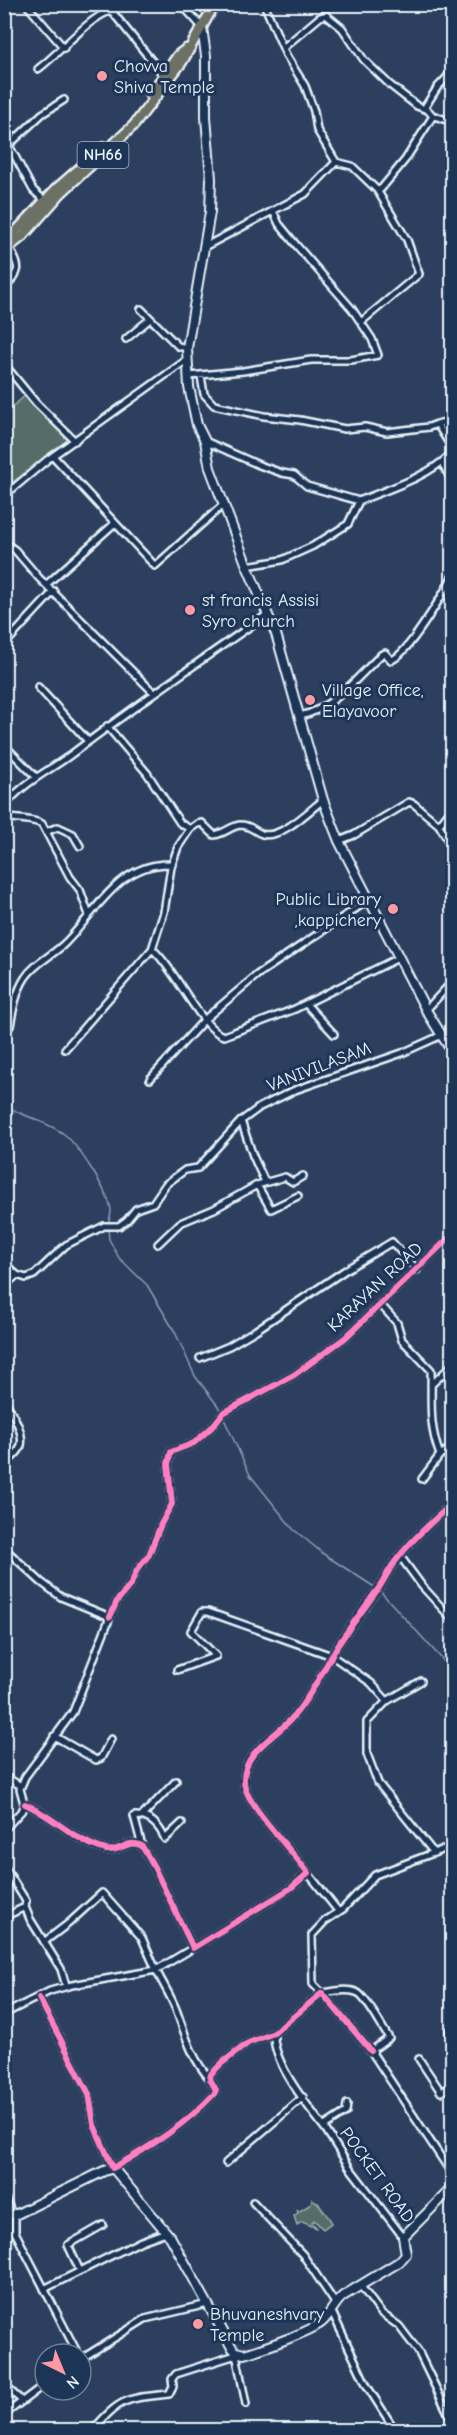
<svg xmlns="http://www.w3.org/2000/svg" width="457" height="2435" font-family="'Comic Neue',sans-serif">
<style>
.green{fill:#556c68;stroke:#9eaeb0;stroke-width:1.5}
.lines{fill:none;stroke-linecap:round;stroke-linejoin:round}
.stream{stroke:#879eb7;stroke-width:1.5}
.minor-casing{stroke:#e8f1f8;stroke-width:10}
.secondary-casing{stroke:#e8f1f8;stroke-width:12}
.trunk-casing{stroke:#e8f1f8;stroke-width:13}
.minor{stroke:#1d3557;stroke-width:5}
.secondary{stroke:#1d3557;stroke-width:8}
.trunk{stroke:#6c7065;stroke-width:8}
.cycleway-casing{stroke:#1d3557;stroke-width:10}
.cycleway{stroke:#ff80c0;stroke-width:6}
.poi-dot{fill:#ff9aa2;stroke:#1d3557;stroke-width:2}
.labels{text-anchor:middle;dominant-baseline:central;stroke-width:6;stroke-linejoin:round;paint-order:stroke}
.shield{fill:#1d3557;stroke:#abb9c8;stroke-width:1.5}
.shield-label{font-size:16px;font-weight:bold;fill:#e8f1f8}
.poi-label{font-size:18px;fill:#e8f1f8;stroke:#1d3557;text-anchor:start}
.street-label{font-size:18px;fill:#e8f1f8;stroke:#1d3557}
</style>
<rect width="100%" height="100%" fill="#2d3f5e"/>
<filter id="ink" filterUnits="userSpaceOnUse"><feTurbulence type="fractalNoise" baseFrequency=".0167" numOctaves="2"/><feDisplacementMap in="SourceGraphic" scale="12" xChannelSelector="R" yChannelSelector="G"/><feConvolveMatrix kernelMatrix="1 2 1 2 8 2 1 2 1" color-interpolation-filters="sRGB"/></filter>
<g filter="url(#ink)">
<!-- green -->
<path class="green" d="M26 395 69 441 13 482 5 470V413Z
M312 2199 318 2203 331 2221V2223L323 2229 314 2220 312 2223 317 2228 302 2222 297 2225 294 2216 298 2213 297 2210 300 2211 311 2204Z"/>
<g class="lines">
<!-- stream -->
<path class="stream" d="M4 1106C24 1116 47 1122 64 1134 78 1145 109 1193 111 1210 111 1215 109 1220 108 1224
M108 1229 109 1239 119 1258 147 1285 175 1332 195 1376 218 1406 250 1475 293 1529 325 1555 376 1588
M380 1591 452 1670"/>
<!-- minor casing -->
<g class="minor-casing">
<path id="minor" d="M26 4 64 48
M106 4 164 76
M181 4 202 27
M449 4 452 8
M283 48 320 17 326 15 342 28 364 60 390 85 417 106 425 109
M38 69C59 54 88 18 110 11
M432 115 452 122
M4 136 33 190 45 201
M10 144 42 114 64 100
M336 162 352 166 377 190 381 189 405 160 433 116 425 107 437 88 452 72
M204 247 305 194 336 162 317 130 314 111 305 86 286 55 264 4
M4 289C21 269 21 271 10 248
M141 309 178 346 187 348
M361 322 419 274 407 240 377 190
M126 339 150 319
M4 364 36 403 75 441
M189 376 243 371 311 360H351L378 355 372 339 352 309 297 246 279 224 273 211
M201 376 204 394 214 405 264 416 300 420 345 429 365 427 387 432 429 427 437 424
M452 420 437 424 452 448
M205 441 259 465 282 473 294 475 307 486 359 501
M53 456 155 566 224 504
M442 463 452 481
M4 496 47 460 188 359
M4 542 15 550 39 578 154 693
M247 566 282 560 313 546 348 524 359 501C391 488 428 477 452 453
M47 584 115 523
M4 645 54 591
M38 687 87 740
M300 716C335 708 357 677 382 654L385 653 391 660C406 657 444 593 452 577
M107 726 147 773 180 823 190 829
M4 745 36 777
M4 807C21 784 47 772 69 756 134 707 201 660 268 614
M4 818C14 818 35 820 42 824L70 877 80 890 89 915
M439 825 452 808
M48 831 58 827 73 834 80 846
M339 841 354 835 409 802 414 804 439 825 452 847
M152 949 164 912 171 867 178 847 190 829 197 824 202 823 214 835C224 834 231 826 240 825 251 825 253 831 262 834 280 840 310 810 323 800
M306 1004 334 1034
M426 1010 452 982
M10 1026C13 1010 16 992 25 978 34 963 54 955 66 942 98 910 119 862 172 864
M65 1049 152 949C173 965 203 1032 224 1036L295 1009 398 958
M150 1079 205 1019 257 975 370 899
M241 1121 253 1156 265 1182
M257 1185 271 1209 298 1196
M158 1244 180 1223 214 1209 257 1185 285 1177 293 1182 303 1176
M4 1263 17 1275
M4 1286 17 1275 26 1278 34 1275 66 1245 104 1226H119L127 1220 136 1209 153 1203 166 1184 185 1170 198 1168 241 1121 260 1107 295 1090 402 1053 442 1035
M380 1304 397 1323 402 1340 431 1370C432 1402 428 1424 440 1455L422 1479
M200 1358 229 1346 256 1330 347 1269 392 1242 417 1270
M431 1385 452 1365
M4 1399C11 1412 28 1436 19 1450 15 1456 9 1460 4 1465
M440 1455 452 1447
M4 1548 41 1582 61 1597 110 1617 73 1712 25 1777 20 1789 25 1807 4 1830
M400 1556 422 1586 452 1619
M110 1617 117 1601 131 1584 137 1570 149 1555 161 1524 172 1504 168 1464 171 1452 194 1443 212 1427 223 1413 294 1375 345 1338 452 1235
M177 1670 216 1656 191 1631 202 1612H208L332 1656 371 1683 387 1701 421 1681
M387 1701 367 1722V1754L378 1783 434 1853
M54 1736 96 1760 101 1758 111 1739
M4 1776 21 1786
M25 1804C53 1816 76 1842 106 1850 119 1853 129 1838 142 1846L154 1867 193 1948 291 1888 308 1873C294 1852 244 1804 244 1781 243 1751 276 1737 292 1718 311 1696 323 1670 338 1645 350 1627 363 1610 375 1593 382 1585 386 1575 392 1566 408 1543 431 1522 452 1504
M143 1815 176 1781
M142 1846 134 1816C150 1815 159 1825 165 1839L182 1823
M452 1846 375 1875 343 1909 325 1921 312 1935 313 1984 322 1993C332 1992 346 1988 356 1992 366 1996 382 2028 389 2038L371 2051 452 2174
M4 1866 26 1901 25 1907 30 1919 61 1969 66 1986
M308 1873 338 1911
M4 1917 25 1907
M44 1942 69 1923 102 1893 142 1938 156 1970 193 1948
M39 1998 89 2094 94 2125 113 2168C151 2146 184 2126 214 2094L216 2090 210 2079 211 2074 222 2063 248 2043 274 2033 322 1993 371 2051
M4 2014 50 1991 72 1985 156 1970C163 1984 172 1998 177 2012 186 2037 192 2059 210 2079
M449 2031 452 2039
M274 2033C272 2063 308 2106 326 2130
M419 2059 441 2092 452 2086
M347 2104 346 2112 326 2125V2130L350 2168 403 2237
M226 2163 303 2097
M253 2202 303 2255 335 2303
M15 2214V2232L78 2354
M4 2221 11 2214
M80 2271 68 2245 103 2225
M360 2285 381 2313 399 2326 418 2351 452 2421
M44 2289 141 2241 166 2232
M331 2310 367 2386 395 2430
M236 2354 246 2404
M81 2359 145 2319 208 2304
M4 2385 22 2401
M4 2415 45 2384
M93 2430C120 2397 129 2398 169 2394L173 2386 172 2379 176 2374 239 2354"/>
</g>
<!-- secondary casing -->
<g class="secondary-casing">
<path id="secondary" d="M202 27 206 56V117L211 179 210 212 187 348 189 387 197 425 205 441 210 468 247 566 276 634 323 800 339 841 426 1010 452 1052
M4 2198 11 2214H17L104 2171 113 2168 171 2238 231 2346 236 2352 244 2354C261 2349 310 2332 322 2322 331 2314 334 2303 343 2296L399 2262 406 2254 403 2237 452 2188"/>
</g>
<!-- trunk casing -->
<g class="trunk-casing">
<path id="trunk" d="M150 95 178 55 186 49
M4 244 56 189 104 147
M4 251 23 236 61 193 134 125 182 62 215 4"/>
</g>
<!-- minor -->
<use href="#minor" class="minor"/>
<!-- secondary -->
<use href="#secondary" class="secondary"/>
<!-- trunk -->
<use href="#trunk" class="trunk"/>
<!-- cycleway casing -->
<g class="cycleway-casing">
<path id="cycleway" d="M110 1617 117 1601 131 1584 137 1570 149 1555 161 1524 172 1504 168 1464 171 1452 194 1443 212 1427 223 1413 294 1375 345 1338 452 1235
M25 1804C53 1816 76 1842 106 1850 119 1853 129 1838 142 1846L154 1867 193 1948 291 1888 308 1873C294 1852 244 1804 244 1781 243 1751 276 1737 292 1718 311 1696 323 1670 338 1645 350 1627 363 1610 375 1593 382 1585 386 1575 392 1566 408 1543 431 1522 452 1504
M39 1998 89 2094 94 2125 113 2168C151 2146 184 2126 214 2094L216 2090 210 2079 211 2074 222 2063 248 2043 274 2033 322 1993 371 2051"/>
</g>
<!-- cycleway -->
<use href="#cycleway" class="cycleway"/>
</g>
</g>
<!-- markers -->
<g class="poi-dot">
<circle cx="102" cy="76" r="6"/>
<circle cx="190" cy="610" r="6"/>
<circle cx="310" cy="700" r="6"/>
<circle cx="393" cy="909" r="6"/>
<circle cx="198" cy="2324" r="6"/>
</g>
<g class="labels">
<!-- shield labels -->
<rect class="shield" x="77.5" y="142" width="51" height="26" rx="4.5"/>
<g class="shield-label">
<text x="103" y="155">NH66</text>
</g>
<!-- poi labels -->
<g class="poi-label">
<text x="114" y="66">Chovva<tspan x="114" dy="21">Shiva Temple</tspan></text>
<text x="202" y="600">st francis Assisi<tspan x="202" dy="21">Syro church</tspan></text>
<text x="322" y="690">Village Office,<tspan x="322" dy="21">Elayavoor</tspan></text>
<text x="381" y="899" text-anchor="end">Public Library<tspan x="381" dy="21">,kappichery</tspan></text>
<text x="210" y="2314">Bhuvaneshvary<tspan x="210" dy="21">Temple</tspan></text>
</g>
<!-- street labels -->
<g class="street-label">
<text transform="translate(319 1067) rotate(-21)">VANIVILASAM</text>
<text transform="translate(375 1287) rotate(-43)">KARAYAN ROAD</text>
<text transform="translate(377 2175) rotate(54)">POCKET ROAD</text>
</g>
</g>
<!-- margin -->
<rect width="457" height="2435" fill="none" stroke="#1d3557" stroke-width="24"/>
<rect x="12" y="12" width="433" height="2411" fill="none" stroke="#e8f1f8" stroke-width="2" filter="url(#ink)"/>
<!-- north arrow -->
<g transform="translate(63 2372) rotate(137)"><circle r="28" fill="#1d3557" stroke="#6e8097" stroke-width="1.5"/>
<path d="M0-4.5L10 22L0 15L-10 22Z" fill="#ff9aa2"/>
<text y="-9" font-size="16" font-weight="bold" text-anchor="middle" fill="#e8f1f8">N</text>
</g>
</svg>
